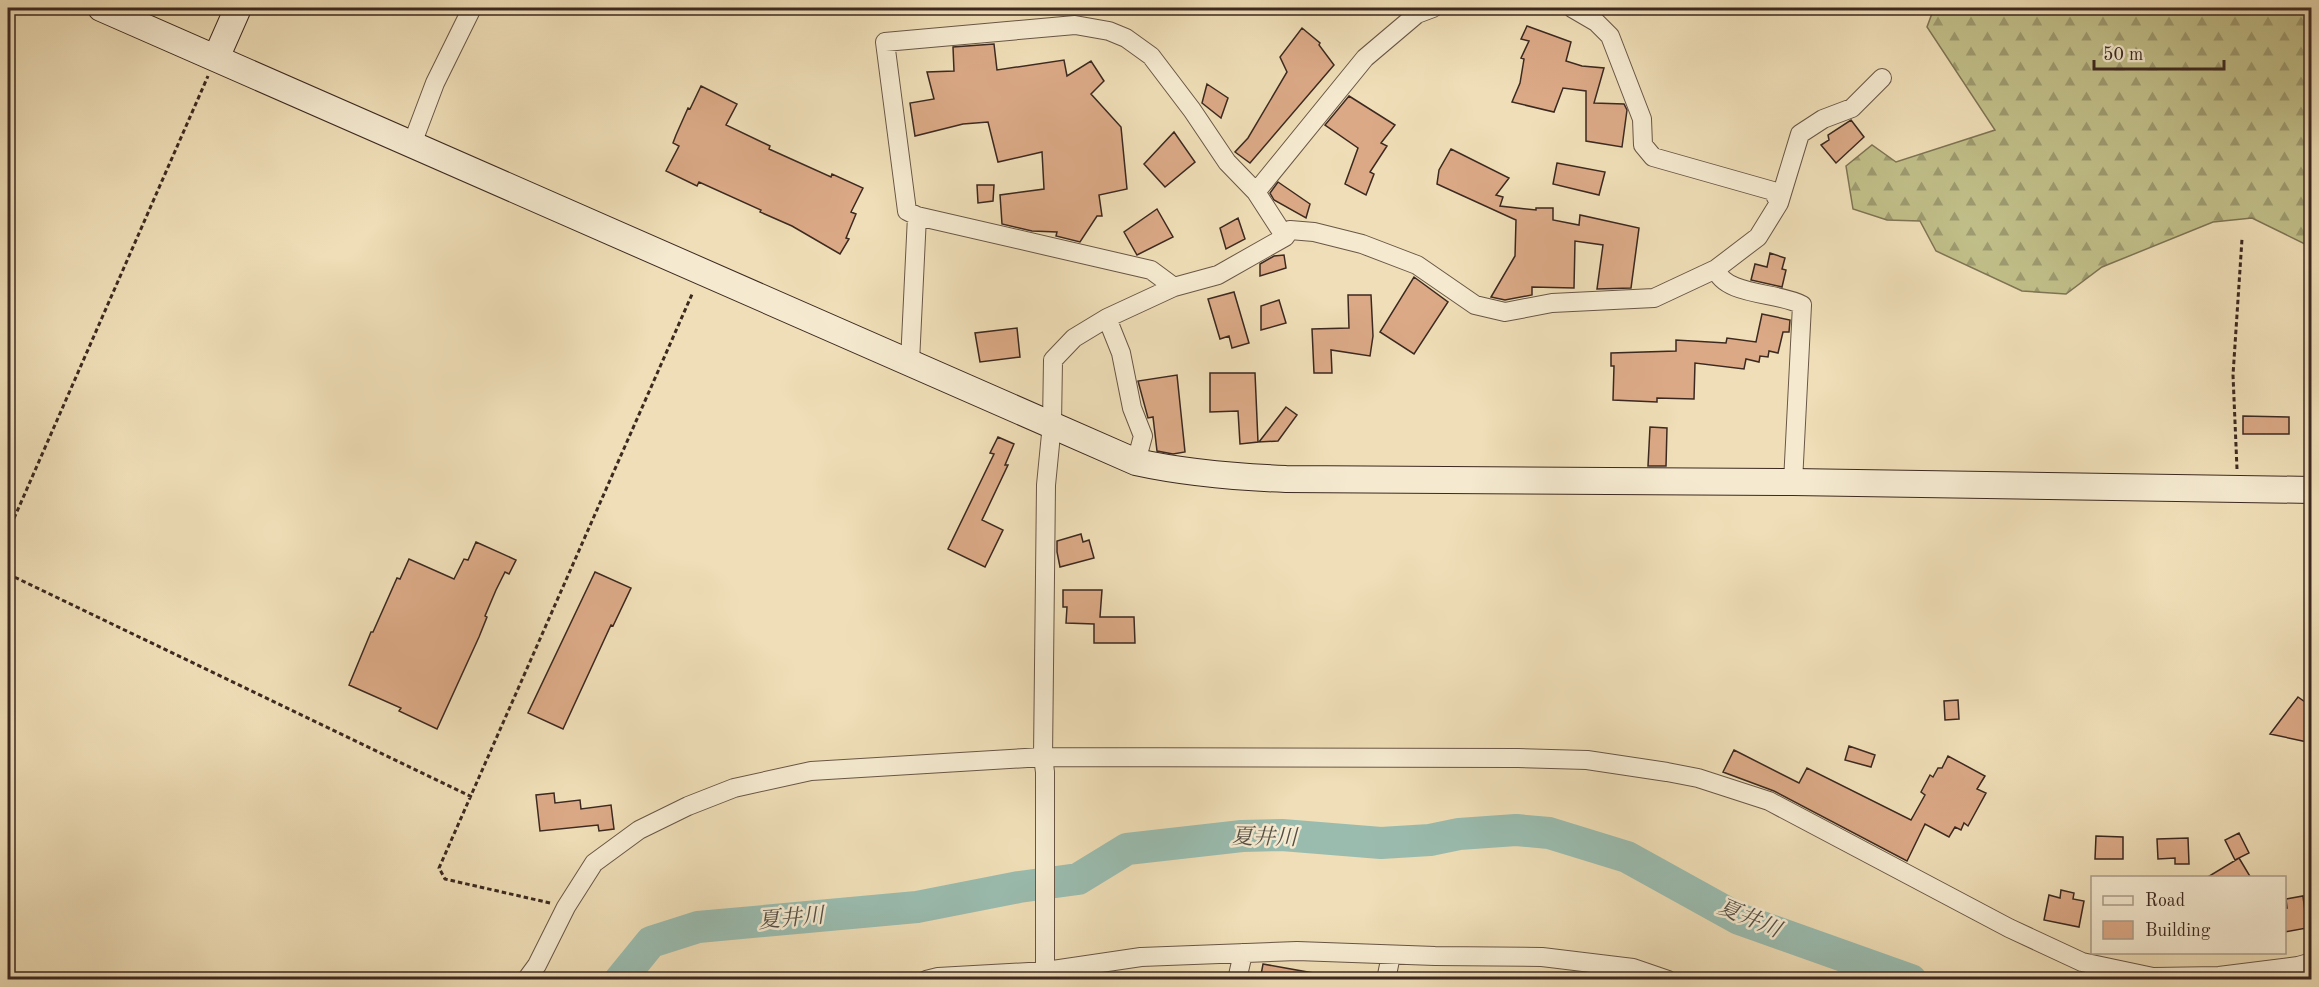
<svg xmlns="http://www.w3.org/2000/svg" width="2319" height="987" font-family="'Old Standard TT','Noto Serif JP',serif">
<style>
.forest{fill:url(#forest-firs);stroke:#7e7454;stroke-width:1.5}
.lines{fill:none;stroke-linecap:round;stroke-linejoin:round}
.river{stroke:#9abcaf;stroke-width:32}
.building{fill:#dba986;stroke:#3c2920;stroke-width:1.5}
.street-casing{stroke:#695646;stroke-width:20}
.secondary-casing{stroke:#3c2920;stroke-width:28}
.path{stroke:#3c2920;stroke-width:3;stroke-dasharray:4.5 3;stroke-linecap:butt}
.street{stroke:#f5ead0;stroke-width:18}
.secondary{stroke:#f5ead0;stroke-width:26}
.labels{text-anchor:middle;dominant-baseline:central;stroke-width:5;stroke-linejoin:round;paint-order:stroke}
.water-label{font-size:22px;font-style:italic;fill:#544e44;stroke:#f5ead0}
</style>
<defs>
<pattern id="forest-firs" width="22" height="20" patternUnits="userSpaceOnUse" patternTransform="scale(1.5)"><rect width="22" height="20" fill="#c1bf89"/><path d="M5 1l3.5 6h-7zM16 11l3.5 6h-7z" fill="#9e9b70"/></pattern>
</defs>
<rect width="100%" height="100%" fill="#efdeb7"/>
<filter id="stains"><feTurbulence type="fractalNoise" baseFrequency=".00333" numOctaves="4"/><feColorMatrix values="0 0 0 0 .2 0 0 0 0 .09 0 0 0 0 .02 0 0 0 .5 -.17"/></filter>
<radialGradient id="worn" r=".72"><stop offset=".6" stop-color="#630" stop-opacity="0"/><stop offset="1" stop-color="#630" stop-opacity=".3"/></radialGradient>
<!-- forest -->
<path class="forest" d="M1190 8H1342L1276 14Z
M1934 8H2311V247L2252 218 2213 222 2102 267 2066 294 2022 291 1936 251 1920 221 1887 220 1853 209 1846 166 1872 145 1896 162 1995 130 1927 27Z"/>
<g class="lines">
<!-- river -->
<path class="river" d="M620 980 651 942 698 927 917 907 1019 887 1078 879 1127 849 1242 836 1282 835 1381 843 1430 840 1459 834 1516 830 1549 833 1627 857 1739 919 1911 980"/>
</g>
<!-- building -->
<path class="building" d="M1527 26 1571 42 1566 61 1582 66 1604 68 1594 103 1624 104 1627 110 1622 147 1586 141V91L1563 88 1554 112 1512 102 1520 83 1524 59 1521 58 1529 41 1521 39Z
M1302 28 1320 43 1319 45 1334 65 1250 163 1235 152 1248 138 1287 72 1280 57Z
M994 44 997 70 1064 60 1067 76 1091 61 1104 81 1091 94 1121 127 1127 189 1099 195 1102 216H1097L1080 242 1056 236 1057 232 1032 231 1002 224 1000 195 1044 189 1042 152 998 162 988 122 963 124 915 136 910 103 934 99 927 72 954 71 953 47Z
M1207 84 1228 98 1221 118 1202 103Z
M701 86 737 104 726 125 770 146 769 149 831 177 832 174 863 188 851 212 856 214 846 238 849 239 840 254 792 226 760 212 761 210 699 182 697 186 666 171 679 146 673 143 676 135 688 108 690 109Z
M1349 96 1395 125 1381 143 1387 146 1370 172 1374 174 1366 195 1345 184 1358 148 1325 125Z
M1851 120 1864 137 1836 163 1821 145 1829 140 1828 135Z
M1174 132 1195 162 1165 187 1144 164Z
M1451 149 1509 178 1496 195 1503 197 1500 206 1536 210V208H1553V220L1579 225 1580 215 1639 228 1631 288 1597 289 1603 245 1575 241 1574 288 1532 287V295L1505 300 1491 297 1515 256 1516 220 1437 184 1439 170Z
M1557 163 1605 172 1599 195 1553 184Z
M1278 182 1310 204 1306 218 1274 200 1270 193Z
M977 185H994L993 201 978 203Z
M1157 209 1173 237 1137 255 1124 232Z
M1238 218 1245 239 1226 249 1220 228Z
M1770 253 1785 258 1782 269 1786 270 1782 287 1751 280 1755 264 1767 267Z
M1284 255 1286 268 1260 276V264L1274 256Z
M1414 277 1448 302 1414 354 1380 332Z
M1234 292 1249 343 1232 348 1229 336 1220 339 1208 299Z
M1348 295H1371L1373 336 1370 356 1331 350 1332 373H1314L1312 329 1349 328Z
M1279 300 1286 323 1261 330V306Z
M1762 314 1790 320 1789 332H1783L1778 353 1769 351 1768 357 1760 356 1759 362 1746 359 1744 369 1695 363 1694 399 1657 398V402L1613 400 1614 366H1611V353L1676 351V340L1726 343 1727 338 1756 342Z
M1017 328 1020 357 980 362 975 333Z
M1210 373H1255L1258 442 1240 444 1238 411 1210 412Z
M1177 375 1185 452 1173 454 1157 451 1153 417 1148 418 1138 381Z
M1286 407 1297 415 1278 441 1259 442Z
M2243 416 2289 417V434H2243Z
M1650 427 1667 428 1666 466H1648Z
M998 437 1014 444 1005 465H1008L982 520 1003 530 985 567 948 549 994 454 990 453Z
M1081 534 1083 542 1089 540 1094 558 1060 567 1057 552V541Z
M476 542 516 560 509 574 505 572 496 590 485 616 487 617 479 637 437 729 399 711 401 708 349 685 371 632H373L397 578 400 579 409 559 454 579 464 559 468 560Z
M595 572 631 588 613 626 611 625 563 729 528 713Z
M1063 590H1102L1100 617H1134L1135 643H1094V624L1066 623 1067 607H1063Z
M2298 697 2312 707V743L2270 734Z
M1958 700 1959 719 1945 720 1944 701Z
M1849 746 1875 755 1871 767 1845 760Z
M1734 750 1799 783 1807 768 1911 820 1925 795 1921 792 1930 775 1933 777 1938 768H1942L1948 756 1985 776 1977 789 1986 793 1968 826 1964 823 1961 830 1955 827 1949 837 1925 824 1907 861 1774 791 1723 772Z
M554 793 555 803 580 800 581 809 611 805 614 829 599 831 598 825 540 831 536 795Z
M2239 833 2249 853 2235 860 2225 840Z
M2096 836 2123 837V859H2095Z
M2188 838 2189 864H2175V858L2158 859 2157 839Z
M2239 858 2251 878H2206Z
M2061 890 2074 893 2073 899 2084 901 2079 927 2044 920 2049 895 2060 898Z
M2303 896 2307 928 2284 932V908H2287L2286 899Z
M1263 964 1313 973V980H1260Z"/>
<g class="lines">
<!-- street casing -->
<g class="street-casing">
<path id="street" d="M412 144 435 83 472 8
M1256 192 1365 58 1417 14 1433 8
M1779 203 1800 134 1823 119 1852 108 1882 78
M917 216 1151 270 1174 287
M1716 269C1724 296 1779 292 1802 305L1793 482
M1107 318 1121 353 1132 408 1143 436 1136 462
M910 362 917 216 907 211 885 42 1075 25 1109 31 1126 38 1151 56 1192 110 1227 162 1256 192 1285 237
M526 980 537 965 566 907 594 863 639 830 688 806 734 788 811 771 1043 757 1518 758 1587 760 1667 772 1698 778 1769 801 2009 928 2082 962 2153 977 2219 976 2298 966 2312 962
M926 980 938 977 1046 971 1141 957 1297 951 1435 956 1542 957 1633 968 1668 980
M1045 980V772L1043 757 1046 485 1052 424 1053 360 1074 338 1107 318 1174 287 1218 275 1285 237 1290 230 1314 232 1362 244 1417 265 1475 305 1505 312 1552 303 1654 298 1716 269 1758 237 1779 203 1773 191 1653 157 1643 145 1642 119 1610 36 1596 22 1572 8
M1237 980 1243 953
M1386 980 1391 955"/>
</g>
<!-- secondary casing -->
<g class="secondary-casing">
<path id="secondary" d="M101 8 1136 462C1186 473 1235 477 1286 479L1793 482 2312 490
M216 58 238 8"/>
</g>
<!-- path -->
<path class="path" d="M2237 469 2233 375 2242 239
M8 532 208 76
M8 574 472 797
M550 903 445 879 439 868 693 292"/>
<!-- street -->
<use href="#street" class="street"/>
<!-- secondary -->
<use href="#secondary" class="secondary"/>
</g>
<g class="labels">
<!-- water labels -->
<g class="water-label">
<text transform="translate(1264 838) rotate(1)">夏井川</text>
<text transform="translate(791 919) rotate(-5)">夏井川</text>
<text transform="translate(1749 919) rotate(23)">夏井川</text>
</g>
</g>
<!-- margin -->
<rect width="2319" height="987" fill="none" stroke="#efdeb7" stroke-width="30"/>
<rect x="9" y="9" width="2301" height="969" fill="none" stroke="#3c2920" stroke-width="3"/>
<rect x="15" y="15" width="2289" height="957" fill="none" stroke="#3c2920" stroke-width="1.5"/>
<!-- legend -->
<rect x="2091" y="876" width="195" height="78" fill="#f5ead0" stroke="#ab9d8a" stroke-width="1.5"/>
<rect x="2103" y="896" width="30" height="9" fill="#f5ead0" stroke="#ab9d8a" stroke-width="1.5"/>
<text x="2145" y="906" font-size="18" fill="#3c2920">Road</text>
<rect x="2103" y="921" width="30" height="18" fill="#dba986" stroke="#ab9d8a" stroke-width="1.5"/>
<text x="2145" y="936" font-size="18" fill="#3c2920">Building</text>
<!-- scale -->
<path d="M2094 60v9h130v-9" fill="none" stroke="#3c2920" stroke-width="3"/>
<text x="2103" y="60" font-size="18" fill="#3c2920" stroke="#f5ead0" stroke-width="4.5" paint-order="stroke">50 m</text>
<rect width="100%" height="100%" filter="url(#stains)"/>
<rect width="100%" height="100%" fill="url(#worn)"/>
</svg>
